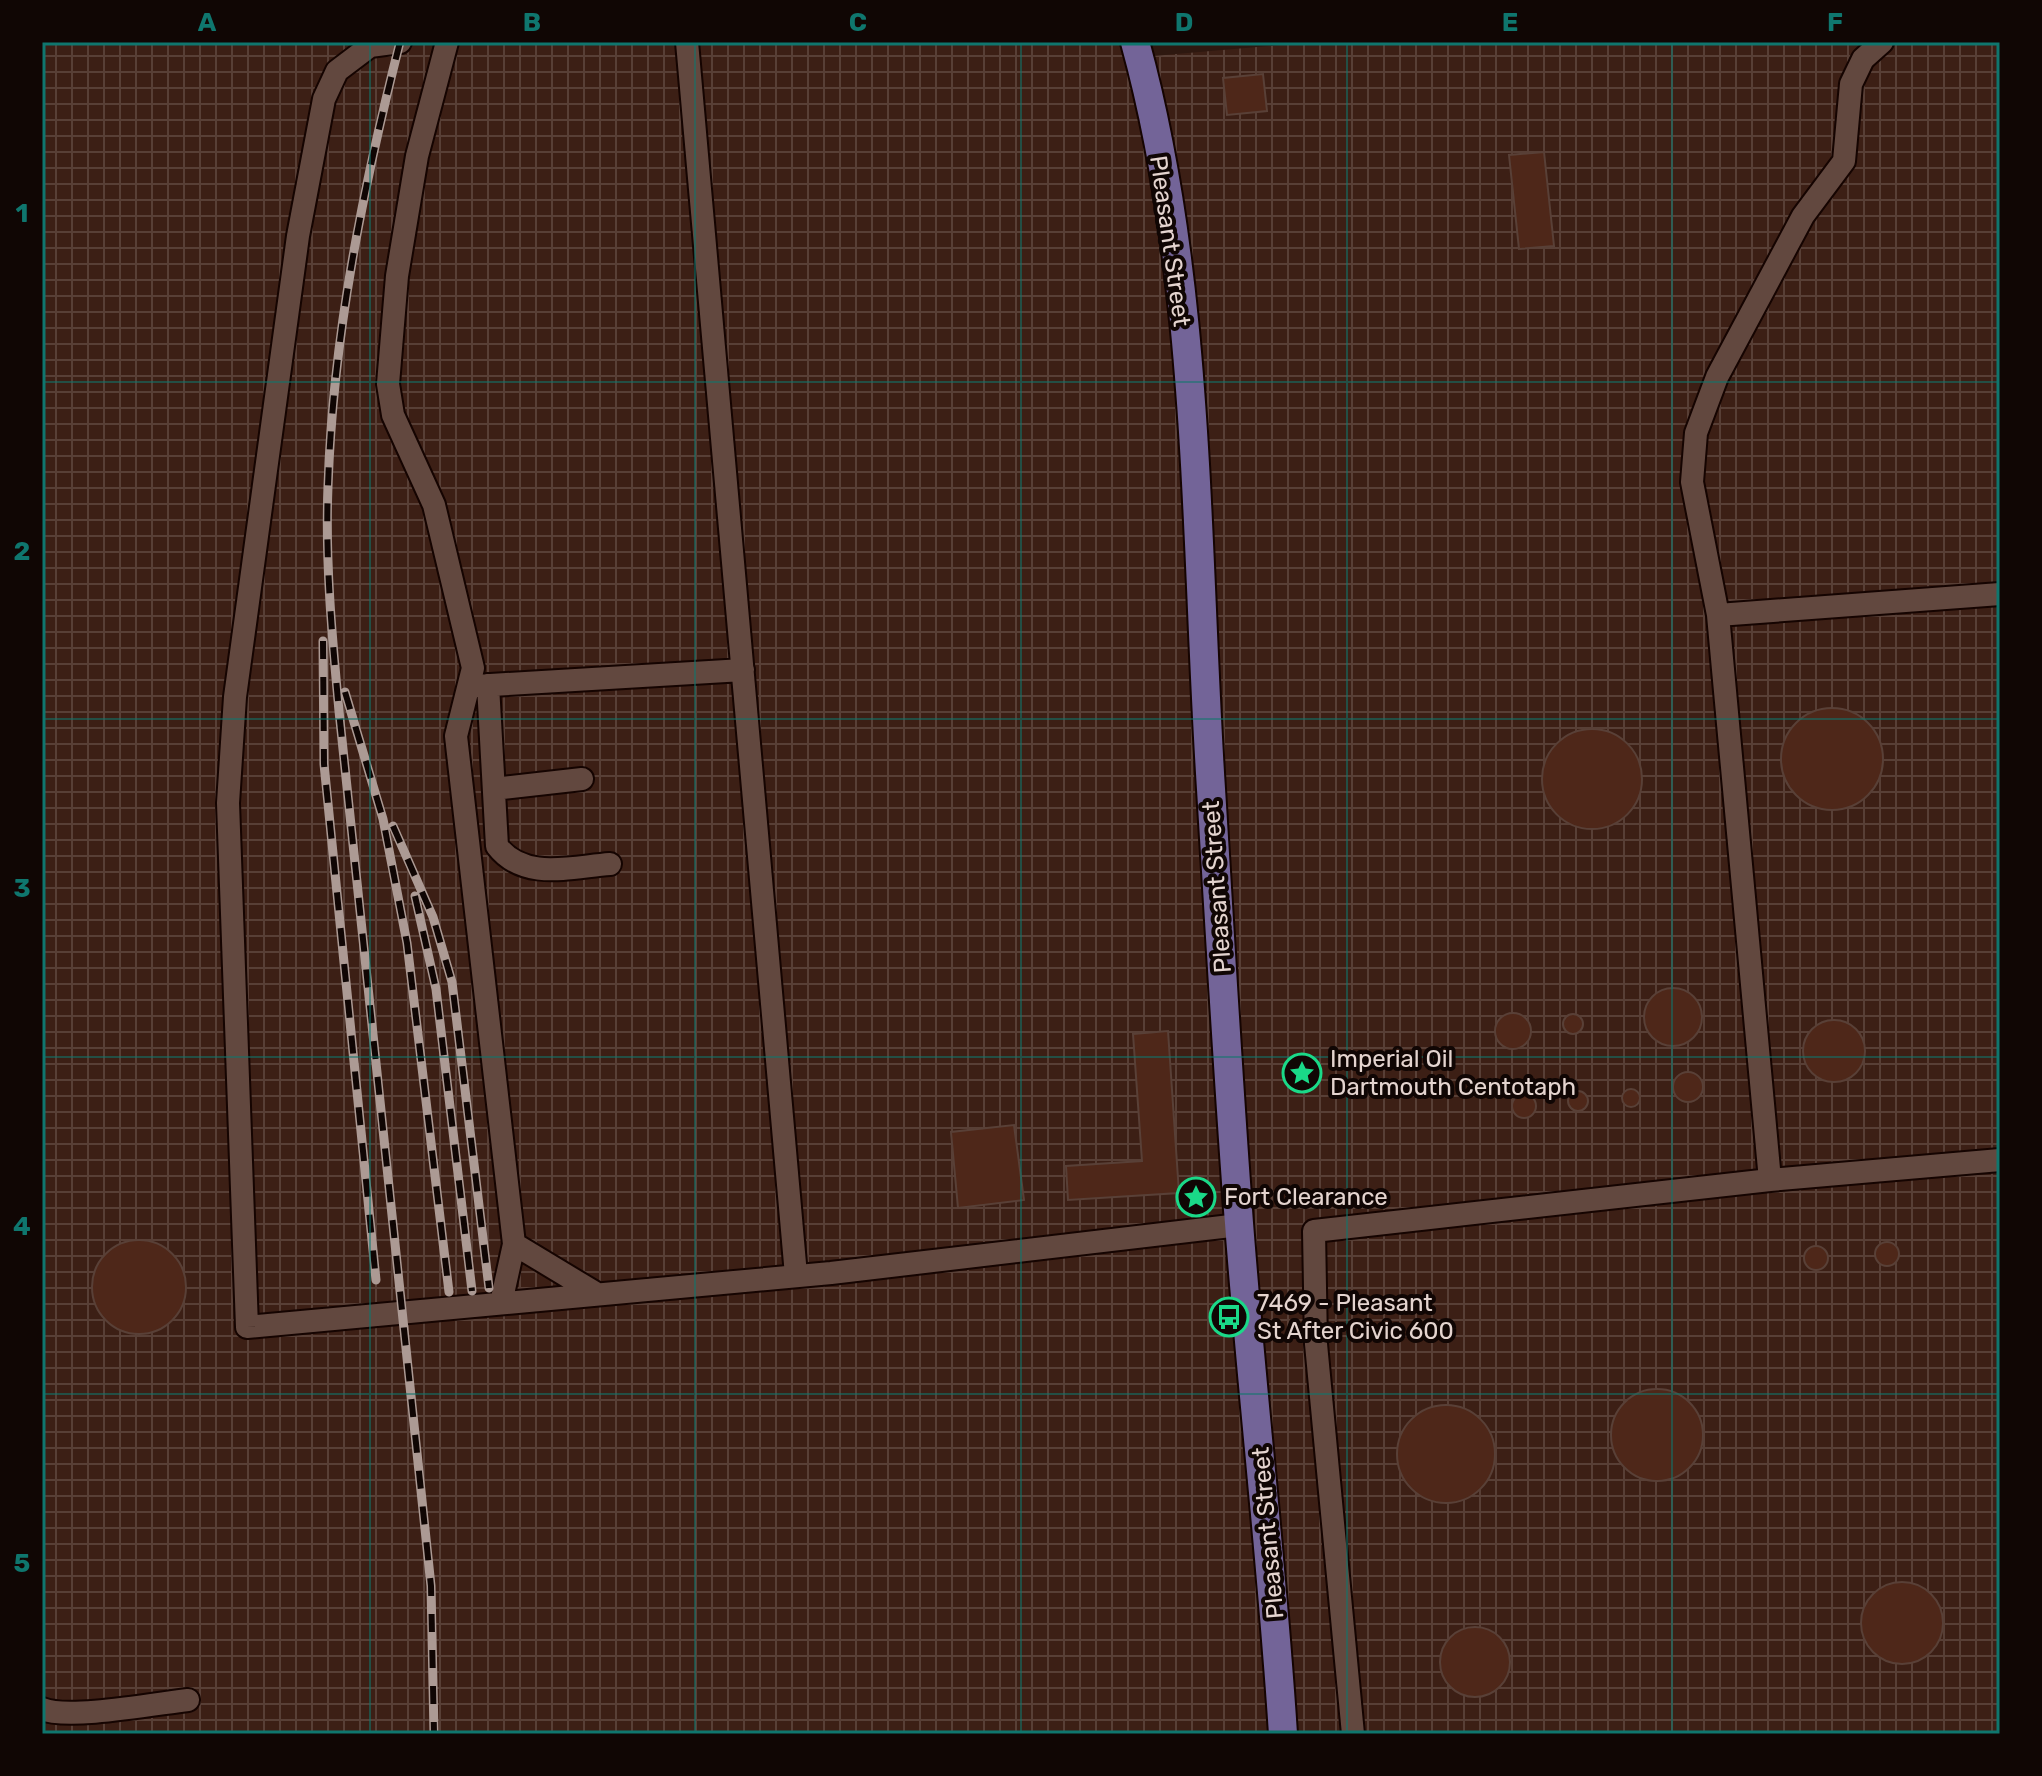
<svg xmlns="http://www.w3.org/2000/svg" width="2042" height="1776" font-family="Rubik,sans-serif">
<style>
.industrial{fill:url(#industrial-grid)}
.building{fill:#4e2719;stroke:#594037;stroke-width:2}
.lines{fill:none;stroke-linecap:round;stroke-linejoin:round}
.minor-casing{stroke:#150401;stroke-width:26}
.major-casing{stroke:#150401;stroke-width:32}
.minor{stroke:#62483f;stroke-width:22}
.major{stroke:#736498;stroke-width:28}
.rail-casing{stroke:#ac9a94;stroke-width:9}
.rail{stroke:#100604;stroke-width:6;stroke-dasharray:18;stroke-linecap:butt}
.grid{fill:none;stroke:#0f766e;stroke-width:2;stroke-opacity:0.55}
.labels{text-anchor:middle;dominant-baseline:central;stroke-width:8;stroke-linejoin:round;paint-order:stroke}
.street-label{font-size:24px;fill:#e4d4cf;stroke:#100604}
.poi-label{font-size:24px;fill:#e4d4cf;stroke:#100604;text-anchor:start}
.neatline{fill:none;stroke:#0f766e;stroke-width:3}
.grid-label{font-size:26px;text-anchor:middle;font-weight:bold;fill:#0f766e}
</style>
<defs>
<pattern id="industrial-grid" width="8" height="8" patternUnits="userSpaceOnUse" patternTransform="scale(2)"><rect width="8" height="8" fill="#3c1f15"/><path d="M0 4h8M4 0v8" fill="none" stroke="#583f36"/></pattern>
</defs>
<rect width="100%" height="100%" fill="#2e1810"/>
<!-- industrial -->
<path class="industrial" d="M42 42H1114L1153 56 1317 42H2000V1734H42Z"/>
<!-- building -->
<path class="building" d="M1263 74 1267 111 1227 115 1223 78Z
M1544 152 1554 246 1519 249 1509 155Z
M1781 759a51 51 0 1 1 102 0a51 51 0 1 1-102 0Z
M1542 779a50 50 0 1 1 100 0a50 50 0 1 1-100 0Z
M1644 1017a29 29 0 1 1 58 0a29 29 0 1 1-58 0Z
M1495 1031a18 18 0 1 1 36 0a18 18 0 1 1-36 0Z
M1563 1024a10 10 0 1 1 20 0a10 10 0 1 1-20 0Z
M1803 1051a31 31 0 1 1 62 0a31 31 0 1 1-62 0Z
M1168 1031 1179 1193 1068 1200 1066 1166 1142 1161 1133 1034Z
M1673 1087a15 15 0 1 1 30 0a15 15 0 1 1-30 0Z
M1622 1098a9 9 0 1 1 18 0a9 9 0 1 1-18 0Z
M1568 1101a10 10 0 1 1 20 0a10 10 0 1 1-20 0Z
M1512 1106a12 12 0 1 1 24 0a12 12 0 1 1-24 0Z
M1014 1125 1024 1200 958 1208 951 1132Z
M92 1287a47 47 0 1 1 94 0a47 47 0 1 1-94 0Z
M1875 1254a12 12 0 1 1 24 0a12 12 0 1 1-24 0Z
M1804 1258a12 12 0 1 1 24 0a12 12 0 1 1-24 0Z
M1611 1435a46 46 0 1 1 92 0a46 46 0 1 1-92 0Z
M1397 1454a49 49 0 1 1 98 0a49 49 0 1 1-98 0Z
M1861 1623a41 41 0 1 1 82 0a41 41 0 1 1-82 0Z
M1440 1662a35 35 0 1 1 70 0a35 35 0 1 1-70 0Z"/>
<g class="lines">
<!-- minor casing -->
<g class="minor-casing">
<path id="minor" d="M400 42 370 46 337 71 324 99 298 236 235 697 228 803 247 1327 831 1273 1239 1225
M447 42 417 156 397 276 388 384 393 415 434 505 473 668 456 736 514 1244
M687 42 796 1275
M1718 615 2000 594
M488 685 497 846C524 881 570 867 610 864
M474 686 743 670
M494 789 582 779
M1770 1180 1718 615 1692 482 1696 433 1717 377 1803 216 1844 161 1851 84 1863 59 1882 42
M501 1303 514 1244 597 1294
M42 1709C68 1720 154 1704 188 1700
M1353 1734 1316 1344 1314 1231 1770 1180 2000 1160"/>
</g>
<!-- major casing -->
<g class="major-casing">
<path id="major" d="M1135 42C1201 281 1195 543 1211 789 1220 934 1228 1079 1239 1223 1252 1394 1272 1563 1283 1734"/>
</g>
<!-- minor -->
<use href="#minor" class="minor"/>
<!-- major -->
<use href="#major" class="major"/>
<!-- rail casing -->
<g class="rail-casing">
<path id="rail" d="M400 42C363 188 333 335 328 486 325 561 332 636 339 711L431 1586 434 1734
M323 641 324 764 376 1280
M345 692 383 819 407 943 449 1292
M393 826 433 917 452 982 489 1288
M415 896 436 989 472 1291"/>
</g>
<!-- rail -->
<use href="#rail" class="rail"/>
</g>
<!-- grid -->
<path class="grid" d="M370 42V1734M695 42V1734M1021 42V1734M1347 42V1734M1672 42V1734M42 382H2000M42 719H2000M42 1057H2000M42 1394H2000"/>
<!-- icons -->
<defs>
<g id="sight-ring" transform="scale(2)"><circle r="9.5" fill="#100604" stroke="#1ad988" stroke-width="1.5"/><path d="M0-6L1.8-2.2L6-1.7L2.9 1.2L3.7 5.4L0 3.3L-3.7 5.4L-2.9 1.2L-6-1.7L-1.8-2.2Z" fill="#1ad988"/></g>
<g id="bus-ring" transform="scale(2)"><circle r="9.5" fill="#100604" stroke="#1ad988" stroke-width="1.5"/><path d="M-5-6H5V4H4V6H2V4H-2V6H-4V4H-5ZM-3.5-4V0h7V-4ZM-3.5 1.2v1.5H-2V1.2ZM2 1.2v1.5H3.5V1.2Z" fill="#1ad988"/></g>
</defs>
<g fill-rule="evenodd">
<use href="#sight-ring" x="1302" y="1073"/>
<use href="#sight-ring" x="1196" y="1197"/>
<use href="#bus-ring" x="1229" y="1317"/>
</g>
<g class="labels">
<!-- street labels -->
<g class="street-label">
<text transform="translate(1170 241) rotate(82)">Pleasant Street</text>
<text transform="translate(1217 887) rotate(-94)">Pleasant Street</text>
<text transform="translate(1268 1533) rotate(-95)">Pleasant Street</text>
</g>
<!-- poi labels -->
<g class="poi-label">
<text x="1330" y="1059">Imperial Oil<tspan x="1330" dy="28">Dartmouth Centotaph</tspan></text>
<text x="1224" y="1197">Fort Clearance</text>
<text x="1257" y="1303">7469 - Pleasant<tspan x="1257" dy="28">St After Civic 600</tspan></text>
</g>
</g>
<!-- border -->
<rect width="2042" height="1776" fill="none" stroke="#100604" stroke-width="88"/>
<rect x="44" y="44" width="1954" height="1688" class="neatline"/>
<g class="grid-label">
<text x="207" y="31">A</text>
<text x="532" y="31">B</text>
<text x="858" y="31">C</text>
<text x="1184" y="31">D</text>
<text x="1510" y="31">E</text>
<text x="1835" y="31">F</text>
<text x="22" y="222">1</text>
<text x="22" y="560">2</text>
<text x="22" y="897">3</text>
<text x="22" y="1235">4</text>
<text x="22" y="1572">5</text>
</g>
</svg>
